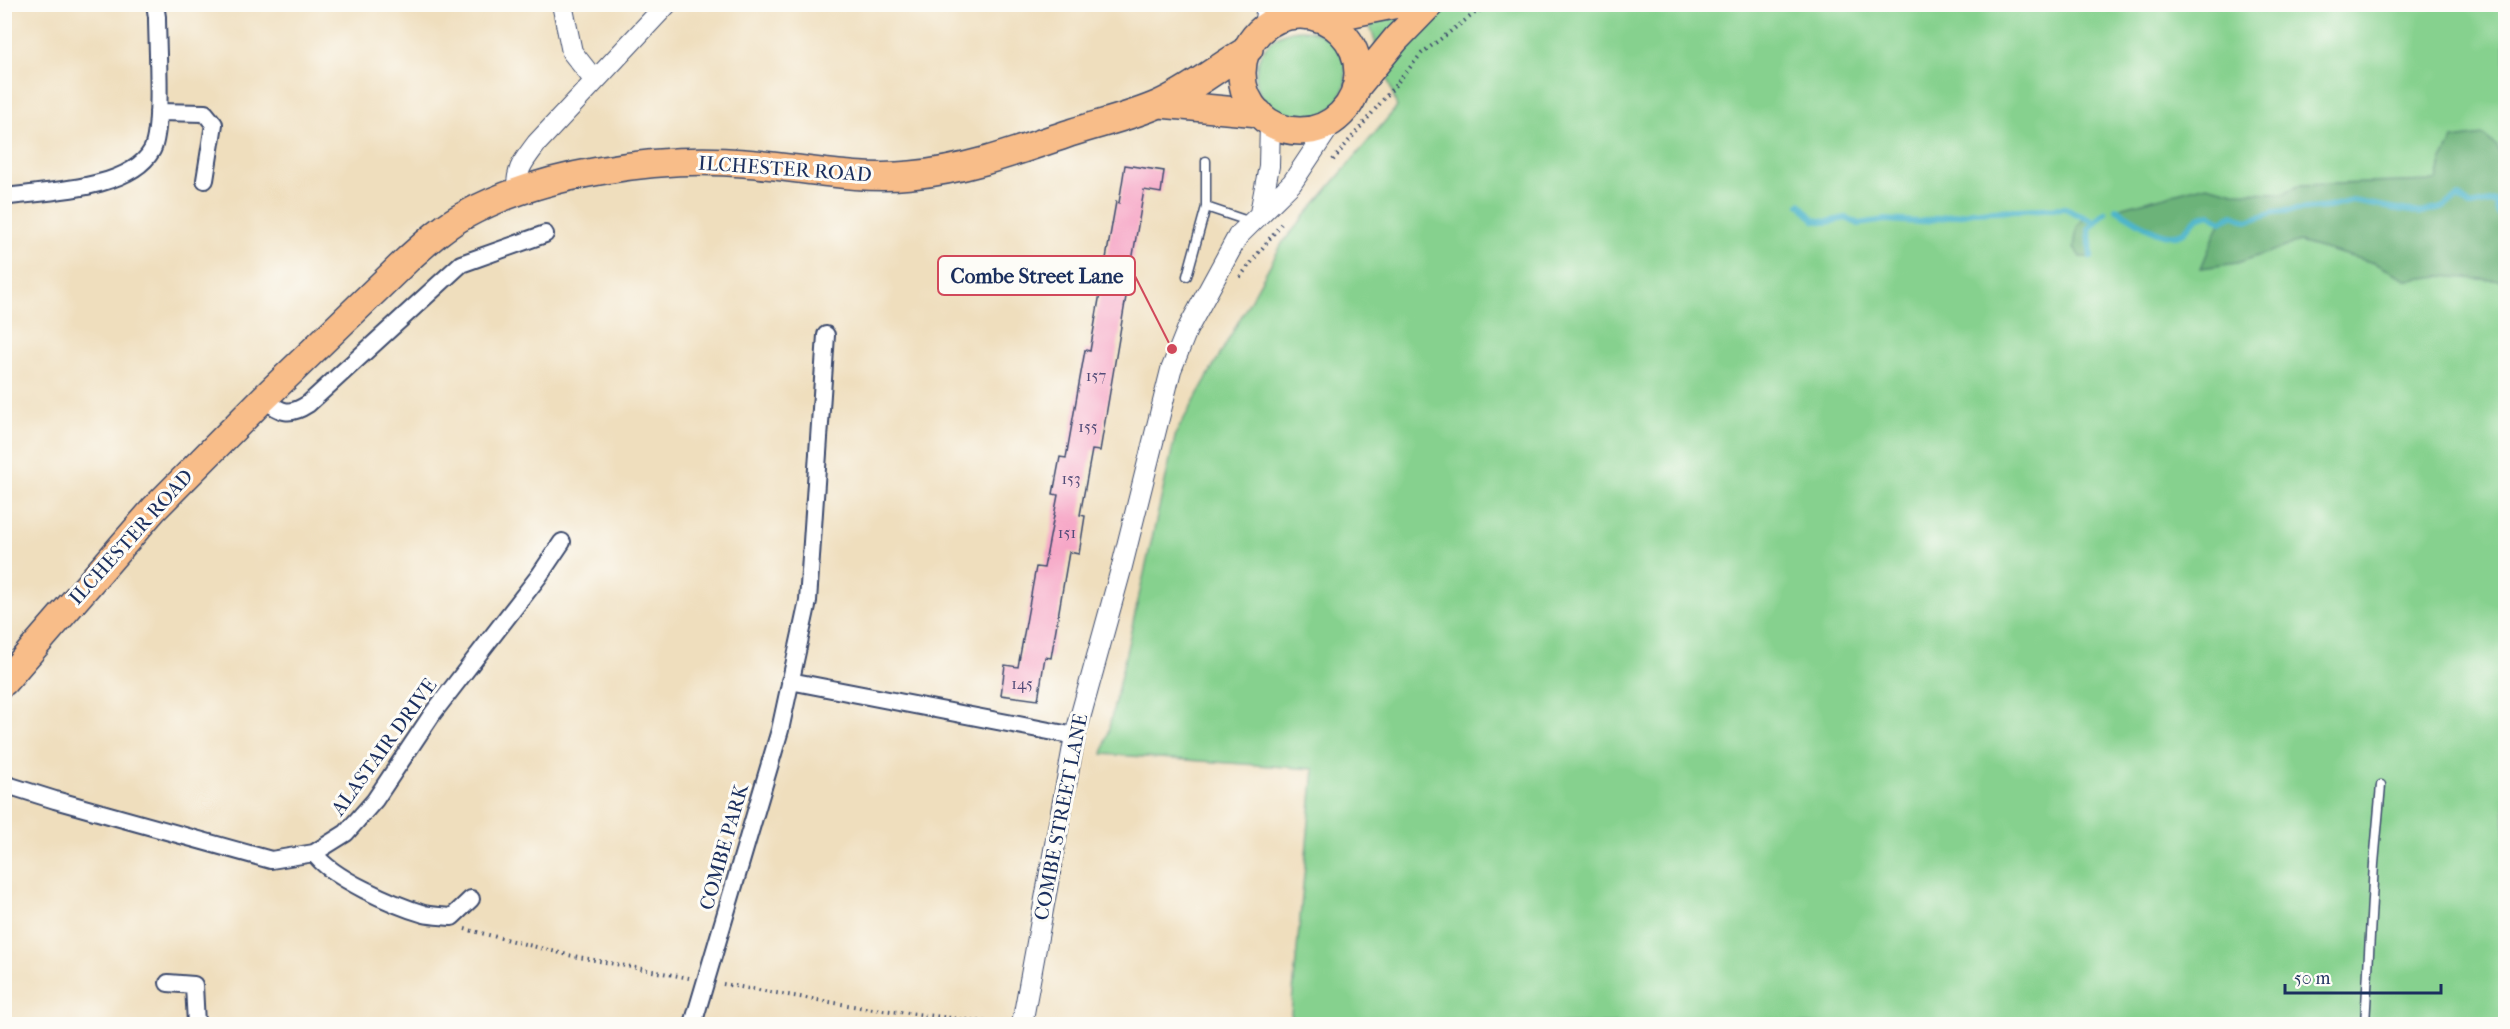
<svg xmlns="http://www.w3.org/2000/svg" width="2510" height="1029" font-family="'IM FELL French Canon',serif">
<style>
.green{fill:#86d18e;stroke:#508076;stroke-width:1.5}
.forest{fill:#6cb379;stroke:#44716c;stroke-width:1.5}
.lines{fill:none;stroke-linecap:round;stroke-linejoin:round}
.stream{stroke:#4db5cb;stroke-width:6}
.building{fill:#f6a3c4}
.service-casing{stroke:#3b496c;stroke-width:11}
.minor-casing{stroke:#3b496c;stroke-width:20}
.tertiary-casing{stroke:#3b496c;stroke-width:22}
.trunk-casing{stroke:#3b496c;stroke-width:30}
.path{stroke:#3b496c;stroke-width:4;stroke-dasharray:1.5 4.5;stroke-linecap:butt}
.service{stroke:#fff;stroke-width:8}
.minor{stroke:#fff;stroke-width:16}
.tertiary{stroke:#fff;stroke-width:20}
.trunk{stroke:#f8bd89;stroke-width:27}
.labels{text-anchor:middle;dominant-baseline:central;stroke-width:6;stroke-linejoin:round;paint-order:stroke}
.number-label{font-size:16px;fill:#524c78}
.street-label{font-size:20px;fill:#1b2f5e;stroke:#fdfcf7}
.leader{fill:none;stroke:#d1495b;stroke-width:2}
.callout-dot{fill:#d1495b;stroke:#fdfcf7;stroke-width:2}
.callout{fill:#fdfcf7;stroke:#d1495b;stroke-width:2}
.callout-label{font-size:21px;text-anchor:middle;font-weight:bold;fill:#1b2f5e}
</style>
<rect width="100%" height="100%" fill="#fdfcf7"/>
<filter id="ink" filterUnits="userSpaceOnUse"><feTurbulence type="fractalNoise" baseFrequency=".0167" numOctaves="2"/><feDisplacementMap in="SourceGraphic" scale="12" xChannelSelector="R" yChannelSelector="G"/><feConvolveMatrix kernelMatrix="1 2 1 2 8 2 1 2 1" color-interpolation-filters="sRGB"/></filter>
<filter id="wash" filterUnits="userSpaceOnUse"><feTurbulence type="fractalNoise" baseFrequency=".008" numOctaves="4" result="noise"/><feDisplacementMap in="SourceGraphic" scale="24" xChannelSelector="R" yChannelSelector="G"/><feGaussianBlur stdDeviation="1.35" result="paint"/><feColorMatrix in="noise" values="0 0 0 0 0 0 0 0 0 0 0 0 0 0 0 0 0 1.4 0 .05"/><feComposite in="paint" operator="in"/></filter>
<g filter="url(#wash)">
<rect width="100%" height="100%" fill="#efdebd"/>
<!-- green -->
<path class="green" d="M1363 5H2505V1024H1290L1314 769 1103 754 1176 433 1283 242 1397 107Z
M1256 75a45 45 0 1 1 90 0a45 45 0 1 1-90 0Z"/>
<!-- forest -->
<path class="forest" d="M2483 135 2497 146 2504 168 2505 281 2440 276 2408 280 2374 263 2299 242 2237 263 2201 268 2221 220 2210 214C2206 216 2200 217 2196 219 2191 222 2188 230 2182 233 2162 243 2133 217 2116 209L2207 185 2234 192 2284 193 2299 185 2437 181 2441 162 2453 139Z
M2084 218 2094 222 2089 229 2091 257H2080L2074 248 2077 227Z"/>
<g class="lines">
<!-- stream -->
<path class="stream" d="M1800 204 1814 220 1827 222 1846 218 1859 224 1885 220 1919 222 1973 212 2065 208 2094 222
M2116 209C2133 217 2162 243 2182 233 2188 230 2191 222 2196 219 2200 216 2206 216 2210 214L2221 221 2233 215 2247 221 2274 212 2329 207 2352 201 2421 213 2441 208 2459 197 2471 206 2495 201 2499 214 2506 213
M2091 257 2089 229 2105 212"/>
</g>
<g id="blocks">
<!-- building -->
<path class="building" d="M1125 165 1164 171 1161 193 1144 190 1100 451 1092 450 1080 515 1085 516 1079 554 1069 552 1051 658 1045 657 1038 700 1001 695 1005 665 1018 667 1036 567 1044 568 1058 495 1053 494 1060 457 1066 458 1085 350 1090 351 1107 253 1116 202 1119 203Z"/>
</g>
</g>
<g filter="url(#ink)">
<use href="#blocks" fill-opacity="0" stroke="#3b496c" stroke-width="1.5"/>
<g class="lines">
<!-- service casing -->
<g class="service-casing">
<path id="service" d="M1206 207 1251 222
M1187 276 1206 207V161
M2365 1024 2374 864 2381 785"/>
</g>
<!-- minor casing -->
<g class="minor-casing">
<path id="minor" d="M158 112 205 113 214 124 205 180
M4 197C46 191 130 190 152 150 163 128 157 45 157 17L155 4
M263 399C282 412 288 417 308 404L461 264 545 234
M790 681 1075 736
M4 784 55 800 271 860 314 853 346 833 375 800 433 713 539 576 562 542
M314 853C331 878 394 905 424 914 432 916 443 916 452 917L471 899
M168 983 194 985 196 1024
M693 1024 780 730 808 601 826 335"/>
</g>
<!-- tertiary casing -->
<g class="tertiary-casing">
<path id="tertiary" d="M562 4 572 52 595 81
M1264 28 1267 4
M517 192C516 168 523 162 537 143L667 4
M1260 213 1269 166 1270 122
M1022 1024 1075 736 1122 566 1171 370 1187 330 1238 236 1292 183 1332 123"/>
</g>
<!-- trunk casing -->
<g class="trunk-casing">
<path id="trunk" d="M1242 73a58 58 0 1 1 116 0a58 58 0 1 1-116 0Z
M1323 19 1398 4
M1355 89 1396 39 1430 4
M1160 104 1259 113
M4 682 154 509 263 399 408 259C426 243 444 226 465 215 540 173 659 156 744 163 799 167 856 181 911 175 967 170 1020 150 1073 132 1101 123 1132 116 1159 104 1191 90 1219 66 1249 49"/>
</g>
<!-- path -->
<path class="path" d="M1333 160 1422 53 1475 13 1492 4
M1240 277 1281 224
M465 929 568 955 689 978
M723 984 865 1008 1003 1024"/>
<!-- service -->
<use href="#service" class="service"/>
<!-- minor -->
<use href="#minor" class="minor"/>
<!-- tertiary -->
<use href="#tertiary" class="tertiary"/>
<!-- trunk -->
<use href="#trunk" class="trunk"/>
</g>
</g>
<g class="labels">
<!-- number labels -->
<g class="number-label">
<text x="1096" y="375">157</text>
<text x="1088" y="426">155</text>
<text x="1071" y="478">153</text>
<text x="1067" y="532">151</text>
<text x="1022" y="683">145</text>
</g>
<!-- street labels -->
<g class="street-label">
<text transform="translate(785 169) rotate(4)">ILCHESTER ROAD</text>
<text transform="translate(131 537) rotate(-48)">ILCHESTER ROAD</text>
<text transform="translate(384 747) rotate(-54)">ALASTAIR DRIVE</text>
<text transform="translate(1061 817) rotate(-79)">COMBE STREET LANE</text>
<text transform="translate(724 847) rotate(-74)">COMBE PARK</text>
</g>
</g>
<!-- callouts -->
<path class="leader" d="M1172 349L1135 276"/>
<circle class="callout-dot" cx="1172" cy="349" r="6"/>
<rect class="callout" x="938" y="256" width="197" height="39" rx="6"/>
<g class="callout-label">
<text x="1037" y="283">Combe Street Lane</text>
</g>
<!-- margin -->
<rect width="2510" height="1029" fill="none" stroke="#fdfcf7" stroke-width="24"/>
<!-- scale -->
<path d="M2285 984v9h156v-9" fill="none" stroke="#1b2f5e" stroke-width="3"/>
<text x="2294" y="984" font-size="18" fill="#1b2f5e" stroke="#fdfcf7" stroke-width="4.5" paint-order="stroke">50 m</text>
</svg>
